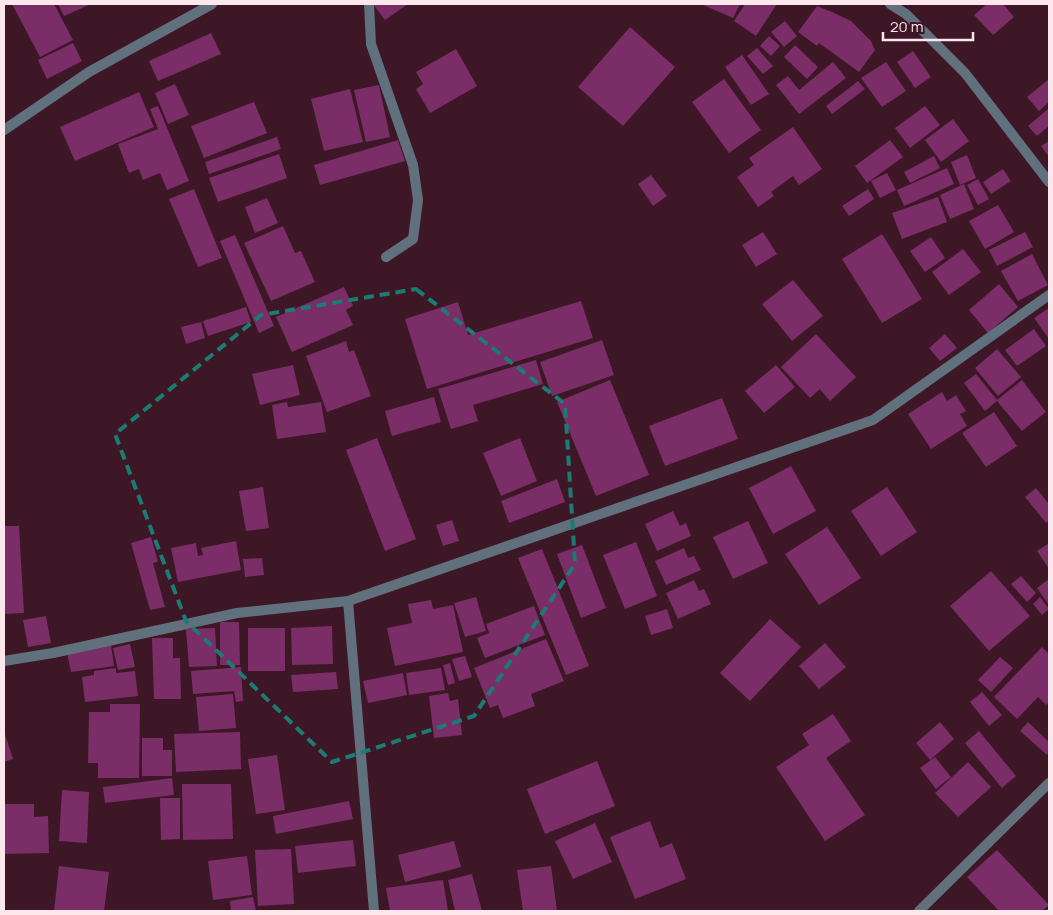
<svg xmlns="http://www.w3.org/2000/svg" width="1053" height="915" font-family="Manrope,sans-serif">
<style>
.building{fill:#7a2d67}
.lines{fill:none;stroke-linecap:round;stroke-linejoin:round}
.minor{stroke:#60717d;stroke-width:10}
.marked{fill:none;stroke:#1b7c74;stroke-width:4;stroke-dasharray:10 6;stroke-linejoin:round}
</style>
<rect width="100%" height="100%" fill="#3d1725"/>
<!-- building -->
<path class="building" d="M12 4H54L73 40 40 57Z
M58 4H91L64 16Z
M373 4H408L385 20Z
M701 4H740L733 18Z
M745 4H777L756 36 734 21Z
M987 4H1003L1014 17 993 35 974 15Z
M817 6 832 12 851 21 871 41 875 50 859 72 819 43 817 46 798 32Z
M785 21 797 36 784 47 771 32Z
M630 27 675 67 623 126 578 87Z
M211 33 221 54 158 81 149 61Z
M769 36 780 46 771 56 760 46Z
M73 43 82 61 47 79 38 60Z
M795 45 818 67 807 79 784 57Z
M757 48 773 66 763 74 747 56Z
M456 49 477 86 430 113 416 89 423 84 416 72Z
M913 51 931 77 915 88 897 62Z
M742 55 769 94 751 105 725 67Z
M833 62 846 78 799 114 776 85 788 76 799 90Z
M886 62 906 91 882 107 861 78Z
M724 79 761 130 729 153 692 102Z
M1049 79V102L1039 111 1027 97Z
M858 81 865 89 832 114 826 106Z
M175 84 189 115 168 124 155 93Z
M379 85 390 137 366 142 354 90Z
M350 89 363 142 324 151 311 99Z
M139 92 154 127 75 161 60 127Z
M254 102 267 133 204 158 191 126Z
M158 106 189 181 167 190 160 173 143 180 139 169 129 173 118 144 158 129 150 109Z
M925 106 940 125 910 148 895 128Z
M1049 108V126L1037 136 1028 126Z
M953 119 969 141 941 162 925 140Z
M793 127 822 169 799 185 793 176 771 192 774 196 758 207 737 177 754 165 749 158Z
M277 137 281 149 209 174 205 162Z
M398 140 405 161 320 185 314 165Z
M890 140 903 157 867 183 855 166Z
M1049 141V157L1041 146Z
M279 154 287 178 218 202 209 178Z
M967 155 976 178 960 185 951 162Z
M934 156 940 168 910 183 904 172Z
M947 168 954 184 904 206 897 190Z
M1003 169 1011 181 991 194 983 182Z
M887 173 896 190 880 198 871 181Z
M651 175 667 196 653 206 638 184Z
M978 179 989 199 978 205 967 185Z
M964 184 974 209 950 219 940 195Z
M194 189 222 258 198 267 169 199Z
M868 189 874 199 849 216 842 206Z
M938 197 947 222 902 239 892 213Z
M267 198 278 223 255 233 245 207Z
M998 205 1014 232 985 249 969 221Z
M283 226 295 253 301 251 315 282 271 301 244 243Z
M763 232 777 254 756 267 742 245Z
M1025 232 1033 247 997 266 989 250Z
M882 234 922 299 882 323 842 259Z
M235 235 274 326 259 333 220 241Z
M931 237 945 258 925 272 910 251Z
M963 249 981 272 949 295 932 272Z
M1032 254 1048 285 1018 301 1001 271Z
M793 280 823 316 792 341 762 304Z
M999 284 1018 307 988 333 969 310Z
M344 287 353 306 346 310 353 325 292 352 276 317Z
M581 301 593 338 427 389 405 319 458 302 468 335Z
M246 307 251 322 208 336 203 321Z
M1049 308V339L1034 318Z
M201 322 205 338 186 344 181 327Z
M1034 329 1046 346 1017 366 1005 350Z
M816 334 856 377 830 401 820 389 810 398 781 367Z
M945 334 957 348 940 361 929 348Z
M602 340 614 375 552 396 540 362Z
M346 341 349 352 354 350 371 396 327 412 306 356Z
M997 349 1021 377 998 396 975 368Z
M536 360 543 384 473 405 478 421 451 429 438 389Z
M293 365 300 395 260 405 252 374Z
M776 365 795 387 764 413 745 391Z
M976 374 997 400 1022 380 1046 412 1022 431 997 401 985 411 964 383Z
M610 380 649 475 596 496 557 402Z
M942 392 947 401 956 395 966 411 960 414 967 426 931 449 908 414Z
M434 397 441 422 392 436 385 411Z
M722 398 738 439 665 466 649 426Z
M287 402 288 407 321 402 326 432 277 439 272 405Z
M994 412 1017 446 986 467 962 433Z
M377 438 416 539 385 551 346 450Z
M520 438 537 481 501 496 483 453Z
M791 466 816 511 773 534 749 488Z
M557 479 565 502 509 523 501 501Z
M263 487 269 528 246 531 239 491Z
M887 487 917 532 881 556 851 511Z
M1036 488 1049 504V520L1046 523 1025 497Z
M673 511 680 526 686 523 691 536 657 551 645 524Z
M452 520 459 541 443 546 436 525Z
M748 521 768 563 733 579 713 537Z
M4 526H19L24 613 4 614Z
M827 527 861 578 819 605 785 554Z
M151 537 158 562 153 563 165 607 150 610 131 543Z
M236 541 241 570 178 582 171 548 196 543 198 556 203 555 201 548Z
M636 542 657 596 625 609 603 555Z
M1049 543V569L1037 551Z
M582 545 606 608 581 618 557 554Z
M684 548 688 558 694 556 701 570 666 585 655 561Z
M542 549 589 666 566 675 518 558Z
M262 558 264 575 245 577 243 559Z
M991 571 1030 616 989 651 950 606Z
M1021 576 1036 593 1027 602 1011 584Z
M1049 579V605L1037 588Z
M694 580 699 591 704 589 711 604 678 619 666 593Z
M476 597 486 631 465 637 454 603Z
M1040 597 1049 609 1042 615 1033 604Z
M431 600 433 609 453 605 463 652 395 666 387 628 412 623 408 604Z
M534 606 545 635 485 658 477 638 489 633 486 624Z
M667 609 673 628 651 635 645 616Z
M46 616 51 643 28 647 23 620Z
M770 619 801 647 750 701 720 673Z
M220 622H239L240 665H220Z
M332 626 333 664 292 665 291 628Z
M215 628 217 666 189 667 186 629Z
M248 628H285V671H248Z
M152 638H173V658H180L181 699H154Z
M546 639 564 681 531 694 535 706 503 718 498 705 490 708 474 668Z
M825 643 846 667 819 689 799 666Z
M130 644 135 667 118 670 113 648Z
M111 645 114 666 71 672 67 653Z
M1042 647 1049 654V702L1046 705 1038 697 1017 719 994 697Z
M465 656 472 677 459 681 452 659Z
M1000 657 1013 668 991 692 978 680Z
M450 663 455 683 448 685 443 665Z
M241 667 243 701 236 702 234 691 193 694 191 671Z
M116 668V673L135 671 138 696 85 702 82 677 94 675V671Z
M441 668 445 690 409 695 406 673Z
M336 672 338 689 293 692 291 675Z
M403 673 407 695 368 703 363 681Z
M982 692 1002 715 989 726 970 702Z
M448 693 450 701 458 699 462 735 434 738 429 696Z
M233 694 236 728 199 731 196 697Z
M110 704H140L139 778H98V763H88L89 712H110Z
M833 714 851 741 826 758 865 815 825 841 776 767 809 745 802 734Z
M940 722 954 739 930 760 916 743Z
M1028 722 1049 742V752L1047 755 1020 731Z
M4 731 13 759 4 762Z
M979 731 1016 776 1002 788 965 743Z
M240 732 241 769 176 772 174 734Z
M142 738H163V750H172V776H142Z
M277 755 285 810 256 814 248 759Z
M935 757 951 777 936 789 920 768Z
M597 761 615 806 545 834 527 789Z
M968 762 991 787 958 817 935 793Z
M172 778 174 795 105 803 103 787Z
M182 784H231L233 839 183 840Z
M62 790 89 792 87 843 59 841Z
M160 798H180V839L161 840Z
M349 801 353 819 276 834 273 816Z
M4 804H34V817L48 816 49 853 4 854Z
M650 821 660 848 672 843 686 879 635 899 610 837Z
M595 823 612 862 573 879 555 841Z
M353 840 356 866 298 873 295 846Z
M454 841 461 867 405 882 398 855Z
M291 849 294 904 258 906 255 850Z
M997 850 1049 905 1042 911H999L967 877Z
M247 856 252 895 213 900 208 861Z
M59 866 109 872 104 911H54Z
M551 866 557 911H523L517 870Z
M472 874 482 911H455L448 880Z
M443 880 448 911H390L386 888Z
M253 897 256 911H231L230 901Z"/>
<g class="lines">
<!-- minor -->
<path class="minor" d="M369 4 371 44 413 165 418 200 413 239 386 257
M890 4 906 14 965 73 1049 182
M4 130 89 72 212 4
M348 601 374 911
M4 661 53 653 237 613 348 601 873 420 1049 295
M919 911 1049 783"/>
</g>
<!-- marked area -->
<path class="marked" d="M416 289 565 404 575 564 474 716 332 762 186 621 115 434 261 315Z"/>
<!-- border -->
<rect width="1053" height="915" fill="none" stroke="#fce7ed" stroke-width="10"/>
<!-- scale -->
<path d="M883 32v8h90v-8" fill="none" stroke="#fce7ed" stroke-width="2.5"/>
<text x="890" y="32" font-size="15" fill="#fce7ed" stroke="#3d1725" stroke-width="4" paint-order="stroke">20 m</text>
</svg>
